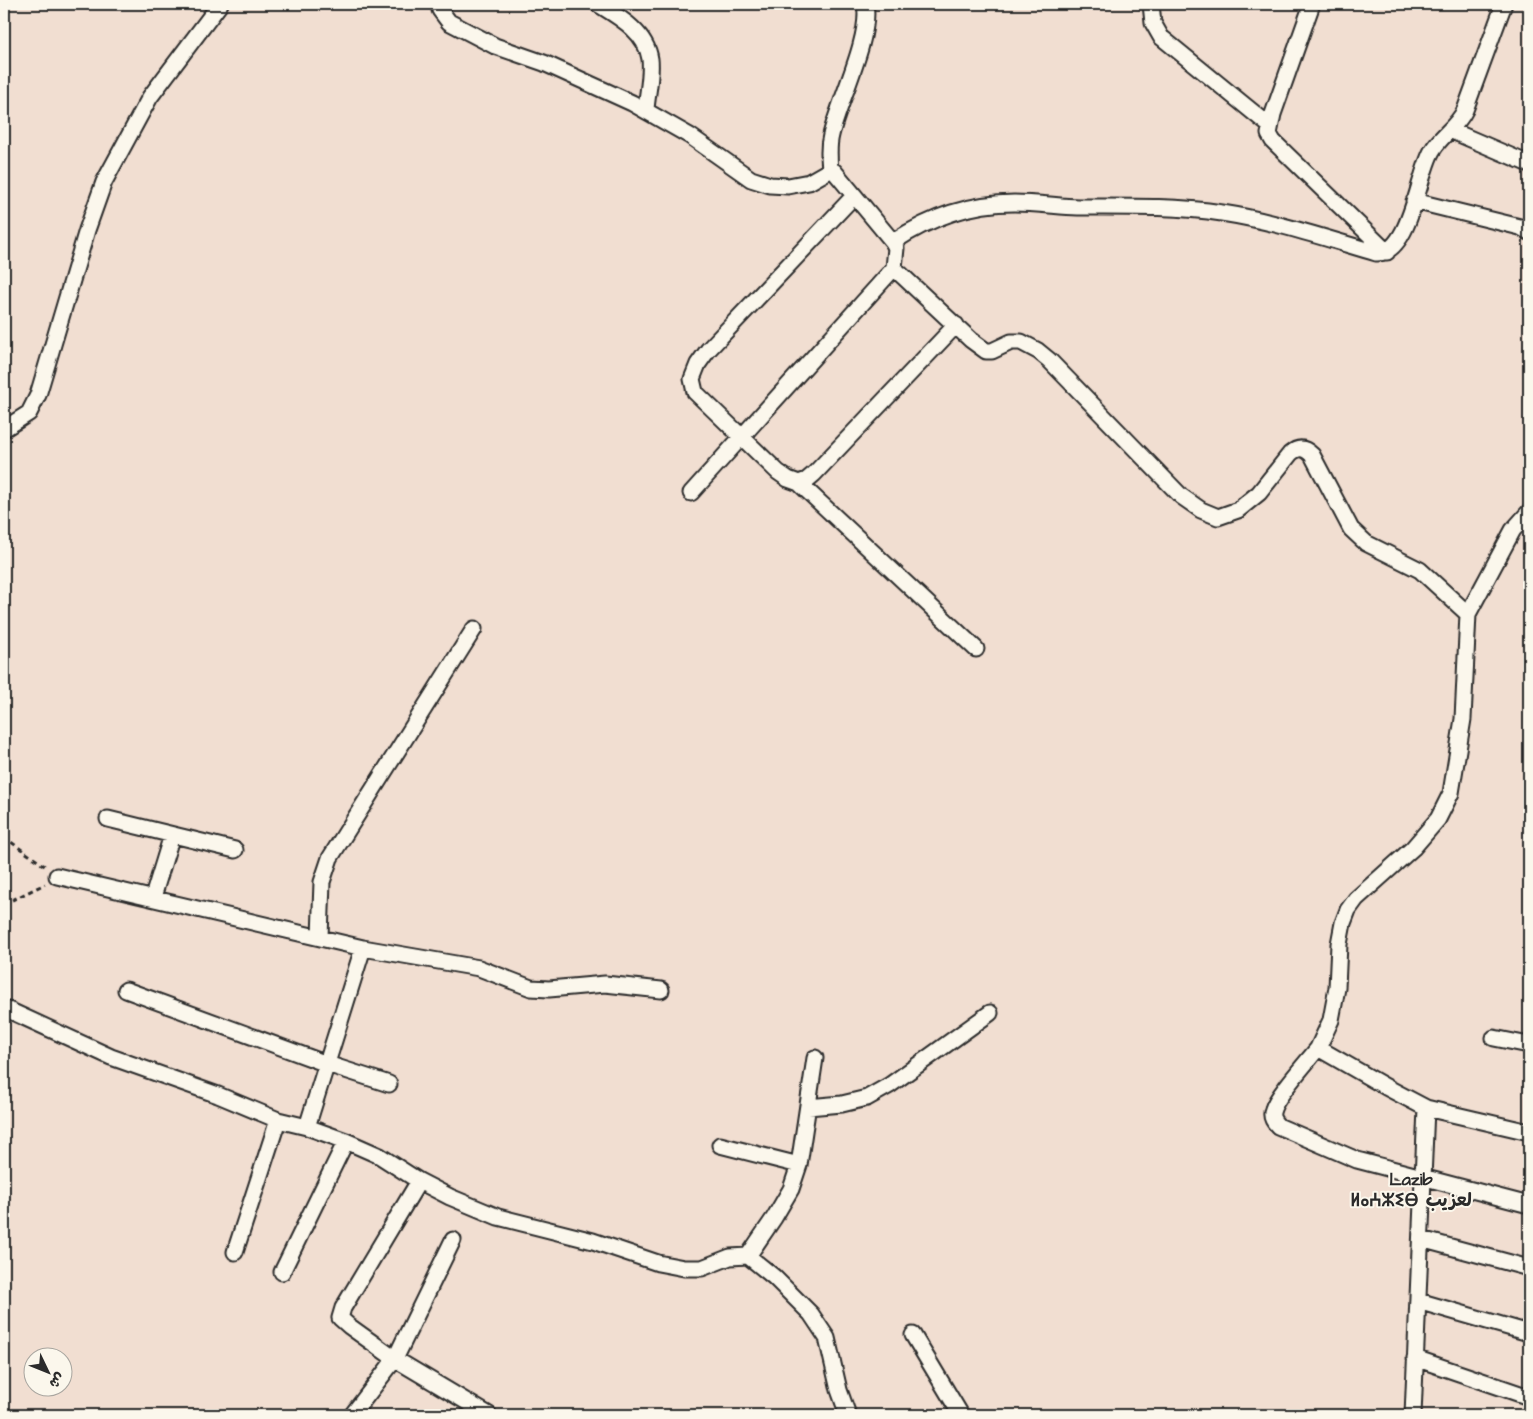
<svg xmlns="http://www.w3.org/2000/svg" width="1533" height="1419" font-family="'Architects Daughter','Playpen Sans Arabic','Noto Sans Tifinagh',sans-serif">
<style>
.lines{fill:none;stroke-linecap:round;stroke-linejoin:round}
.minor-casing{stroke:#2b2b2b;stroke-width:19}
.path{stroke:#2b2b2b;stroke-width:3;stroke-dasharray:5 4;stroke-linecap:butt}
.minor{stroke:#fbf7ec;stroke-width:15}
.labels{text-anchor:middle;dominant-baseline:central;stroke-width:4;stroke-linejoin:round;paint-order:stroke}
.quarter-label{font-size:18px;font-weight:bold;fill:#2b2b2b;stroke:#fbf7ec}
</style>
<rect width="100%" height="100%" fill="#f1ded1"/>
<filter id="ink" filterUnits="userSpaceOnUse"><feTurbulence type="fractalNoise" baseFrequency=".02" numOctaves="2"/><feDisplacementMap in="SourceGraphic" scale="10" xChannelSelector="R" yChannelSelector="G"/><feConvolveMatrix kernelMatrix="1 2 1 2 8 2 1 2 1" color-interpolation-filters="sRGB"/></filter>
<g filter="url(#ink)">
<g class="lines">
<!-- minor casing -->
<g class="minor-casing">
<path id="minor" d="M442 4 440 10 449 22 495 46 544 63 632 103 690 136 751 179 770 185 788 186 809 182 830 170 834 171 893 242 896 248 894 268
M598 4C619 17 646 32 650 59 652 76 647 94 646 110
M1151 4 1153 23 1161 37 1270 126
M1312 4 1273 114 1269 134 1273 141 1387 252
M1450 130 1529 164
M830 170C829 158 828 146 831 135 839 101 872 36 865 4
M854 196 708 350 698 364 692 379 695 392 778 472 788 479 799 483 976 649
M1414 201 1520 227 1529 232
M893 242C929 218 970 203 1014 203 1035 203 1057 206 1078 207 1125 207 1176 206 1222 213 1274 221 1325 238 1376 253 1410 255 1418 175 1432 151 1441 135 1457 127 1465 110L1504 4
M4 429 29 413 38 395 87 230 104 182 150 97 220 4
M799 483 807 480 814 474 956 325
M691 493 894 268 971 340 986 351H992L1011 342H1021L1038 351 1049 360 1181 496 1201 510 1218 517 1238 510 1259 493 1290 454C1298 447 1304 447 1312 455L1351 529 1366 543 1420 570 1468 614
M1529 512 1513 530 1468 614 1463 719 1451 793 1438 819 1413 848 1356 899 1348 910 1343 923 1339 944 1337 988 1331 1020 1318 1048 1386 1087 1426 1108 1529 1132
M108 819 235 850
M57 876 363 948 479 968 531 988 549 989 605 984 661 990
M153 897 172 835
M320 937 322 882 330 858 474 629
M126 990 327 1064 389 1084
M4 1008 111 1057 218 1095 278 1120 307 1127 346 1141 380 1156 419 1181 450 1197 498 1217 593 1241 658 1263 684 1268H702L730 1257 748 1256 774 1277 811 1314 827 1338 839 1390 848 1415
M1494 1038 1529 1045
M1318 1048C1308 1061 1277 1095 1273 1109 1270 1116 1273 1121 1278 1126L1357 1160 1529 1205
M808 1107 842 1104 867 1098 890 1085 990 1013
M307 1127 363 948
M720 1145 799 1165
M419 1181 343 1308 340 1318 349 1326 395 1359 489 1415
M1421 1239 1529 1268
M235 1252 278 1120
M748 1256 774 1218 791 1189 799 1165 815 1058
M282 1272 346 1141
M1418 1301 1529 1333
M913 1335 961 1415
M1415 1358 1529 1397
M352 1415 395 1359 453 1240
M1413 1415 1426 1108"/>
</g>
<!-- path -->
<path class="path" d="M4 837 46 867
M4 904 45 884"/>
<!-- minor -->
<use href="#minor" class="minor"/>
</g>
</g>
<g class="labels">
<!-- quarter labels -->
<g class="quarter-label">
<text x="1411" y="1179">Lazib<tspan x="1411" dy="21">ⵍⴰⵄⵣⵉⴱ لعزيب</tspan></text>
</g>
</g>
<!-- margin -->
<rect width="1533" height="1419" fill="none" stroke="#fbf7ec" stroke-width="20"/>
<rect x="10" y="10" width="1513" height="1399" fill="none" stroke="#2b2b2b" stroke-width="2" filter="url(#ink)"/>
<!-- north arrow -->
<g transform="translate(48 1372) rotate(133)"><circle r="24" fill="#fbf7ec" stroke="#a8a59f"/>
<path d="M0-4L9 19L0 12L-9 19Z" fill="#2b2b2b"/>
<text y="-8" font-size="14" font-weight="bold" text-anchor="middle" fill="#2b2b2b">ش</text>
</g>
</svg>
